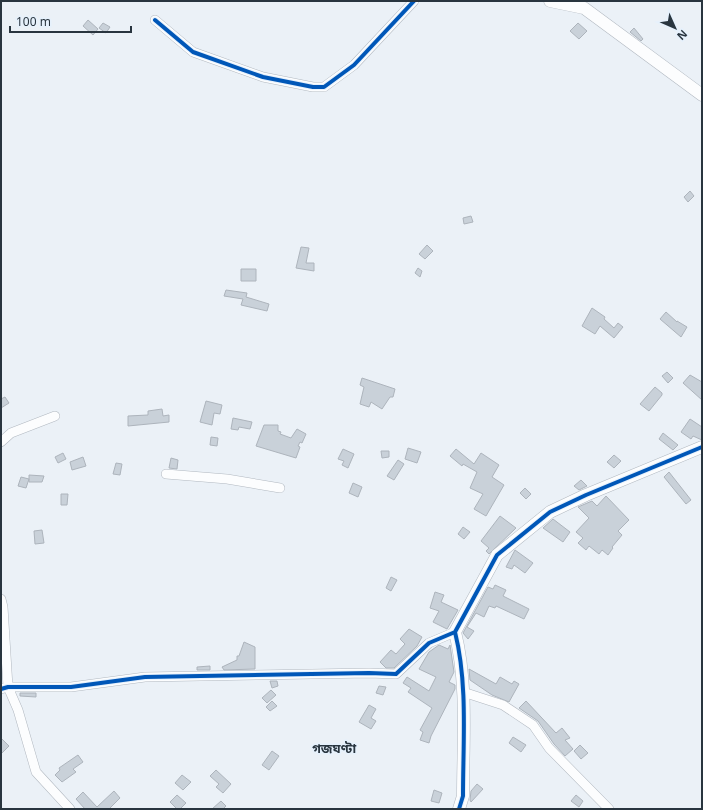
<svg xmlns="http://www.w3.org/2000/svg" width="703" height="810" font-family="'Noto Sans','Noto Sans Bengali',sans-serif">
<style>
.building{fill:#c9d1d9;stroke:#adb4bc}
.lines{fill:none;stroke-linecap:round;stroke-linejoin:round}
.street-casing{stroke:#b1b8c0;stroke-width:10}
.secondary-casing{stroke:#b1b8c0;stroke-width:13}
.street{stroke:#fcfdfe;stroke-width:9}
.secondary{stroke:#fcfdfe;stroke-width:12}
.cycleway-casing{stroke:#e6f1fc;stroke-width:6}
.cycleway{stroke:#0057b8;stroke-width:4}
.labels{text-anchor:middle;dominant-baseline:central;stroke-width:3;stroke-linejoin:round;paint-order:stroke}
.quarter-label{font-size:13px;font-weight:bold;fill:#29353f;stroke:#e6f1fc}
</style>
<rect width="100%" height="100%" fill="#ebf1f7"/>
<!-- building -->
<path class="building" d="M88 20 98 29 93 35 83 26Z
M103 23 110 27 106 33 99 28Z
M578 23 587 31 579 39 570 31Z
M634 28 643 39 641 41 630 32Z
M690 191 694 196 688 202 684 197Z
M471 216 473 222 464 224 463 218Z
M427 245 433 251 425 259 419 254Z
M301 247 309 248 306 263H314V271L296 268Z
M418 268 422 271 420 277 415 273Z
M241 269H256V281H241Z
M226 290 247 293 246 297 269 304 267 311 241 305 243 299 224 296Z
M592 308 605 317 604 319 614 328 618 323 623 327 614 338 600 326 595 334 582 326Z
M666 312 677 322V321L687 327 681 337 660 319Z
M667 372 673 378 668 383 662 376Z
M690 375 702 382V400L683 383Z
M362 378 395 389 393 397H390L382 409 371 402 369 407 360 404 364 387 360 385Z
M655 387 662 393V395L649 411 640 404Z
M5 397 9 403 1 408V399Z
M206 401 222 405 220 414 214 413 212 425 200 422Z
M162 409 163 416 169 415V422L128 426V416L148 415V411Z
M233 418 252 422 250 429 239 427 238 430 231 429Z
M690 419 702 427V440L693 436 691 439 681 432Z
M264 425H278V431L281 432 280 434 291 438 297 429 306 434 302 443 300 442 298 446 300 447 296 458 256 446Z
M663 433 678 445 673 450 659 439Z
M211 437 218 438 217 446 210 445Z
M408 448 421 452 417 463 405 459Z
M343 449 354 454 348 468 342 465 344 461 338 459Z
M456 449 474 464 481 453 499 465 492 477 504 485 486 516 474 509 483 494 470 488 477 472 463 464 462 466 450 456Z
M381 451H389V457L382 458Z
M63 453 66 459 58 463 55 457Z
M614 455 621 461 614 468 607 462Z
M83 457 86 466 72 470 70 462Z
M171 458 178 460 177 469 169 468Z
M398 460 404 464 394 480 387 476Z
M116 463 122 464 120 475 113 474Z
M669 472 691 500 686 504 664 477Z
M29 475 44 476 42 482H29Z
M21 477 29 479 26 488 18 486Z
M581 480 587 486 579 490 574 486Z
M353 483 362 487 358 497 349 493Z
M525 488 531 494 526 499 520 493Z
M61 494H68L67 505H61Z
M606 496 629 520 618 531 622 535 612 547 613 548 608 555 602 550 599 554 589 546 586 550 578 543 583 538 576 532 589 518 578 507 592 501 597 506Z
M500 516 516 528 489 554 486 551 489 548 481 541Z
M553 519 570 532 563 542 543 528Z
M463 527 470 532 464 539 458 534Z
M42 530 44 543 35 544 34 531Z
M515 550 533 563 525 573 514 565 512 569 506 567Z
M391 577 397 580 391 591 386 588Z
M495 585 506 590 503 596 529 609 524 619 496 606 495 608 489 606 484 617 476 613 467 627 474 631 468 639 463 633 488 587 493 589Z
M435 592 444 595 441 602 458 610 447 629 433 622 439 611 430 608Z
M409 629 422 637 417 646 394 668H386L380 662 391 650 396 654 405 644 400 639Z
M244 642 255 647V669L224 670 222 667 237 660V656H239Z
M439 645 448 649 450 645 454 672 449 682 455 685V689L431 736 429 743 420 740 423 732 420 730 432 708 408 692 411 688 403 683 407 677 429 691 436 677 419 669 429 652Z
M210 666V670H197V667Z
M469 669 496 684 500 677 512 684 514 681 519 684 509 702 492 695 470 680Z
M270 681H277L278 686 272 688Z
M379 686 386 687 383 695 376 693Z
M271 690 276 695 267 703 262 698Z
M20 693H36V697L20 696Z
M272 701 277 706 270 711 266 707Z
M526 701 556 733 562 728 570 738 565 740 573 749 565 756 554 744 538 721 519 708Z
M369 705 376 709 371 718 376 721 371 729 359 722Z
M513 737 526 745 521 752 509 743Z
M1 738 9 746 1 754Z
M580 745 588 753 581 759 574 751Z
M272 751 279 756 269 770 262 765Z
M78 755 83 762 73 769 76 772 62 782 55 775 60 770 59 768Z
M216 770 231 784 223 793 216 787 219 784 210 776Z
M182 775 191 782 183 790 175 783Z
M477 784 483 789 471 802 470 800 471 791Z
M434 790 442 793 439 803 431 801Z
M114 791 120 798 109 809H85L76 799 83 792 97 807Z
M177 795 186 803 180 809H177L170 802Z
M576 795 583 801 579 807 571 801Z
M221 801 226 806 223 809H212Z"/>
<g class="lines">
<!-- street casing -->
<g class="street-casing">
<path id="street" d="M155 20 193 52 263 77 313 87H324L354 65 414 1
M1 442 11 433 55 416
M166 474 227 479 280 488
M1 599 3 607 8 687 18 710 36 772 70 809
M1 689 8 687H71L145 677 369 673 396 674 429 643 455 632
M463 692 503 705 533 725 549 748 609 809"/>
</g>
<!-- secondary casing -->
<g class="secondary-casing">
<path id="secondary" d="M550 1 584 8 702 95
M459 809 463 796C463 742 468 684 455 632L497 555 550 512 586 495 702 447"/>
</g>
<!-- street -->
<use href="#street" class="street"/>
<!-- secondary -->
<use href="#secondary" class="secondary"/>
<!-- cycleway casing -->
<g class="cycleway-casing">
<path id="cycleway" d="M155 20 193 52 263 77 313 87H324L354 65 414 1
M1 689 8 687H71L145 677 369 673 396 674 429 643 455 632
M459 809 463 796C463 742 468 684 455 632L497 555 550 512 586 495 702 447"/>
</g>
<!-- cycleway -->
<use href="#cycleway" class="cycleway"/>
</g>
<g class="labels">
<!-- quarter labels -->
<g class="quarter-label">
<text x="334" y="748">গজঘণ্টা</text>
</g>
</g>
<!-- border -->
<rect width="703" height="810" fill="none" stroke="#29353f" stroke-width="4"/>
<!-- north arrow -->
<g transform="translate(675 28) rotate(135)" stroke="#e6f1fc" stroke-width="3" paint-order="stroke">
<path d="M0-3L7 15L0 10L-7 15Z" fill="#29353f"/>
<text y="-6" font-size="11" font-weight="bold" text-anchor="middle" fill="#29353f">N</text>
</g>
<!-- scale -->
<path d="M10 26v6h121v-6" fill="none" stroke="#29353f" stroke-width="2"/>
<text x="16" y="26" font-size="12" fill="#29353f" stroke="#e6f1fc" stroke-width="3" paint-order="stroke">100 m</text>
</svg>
